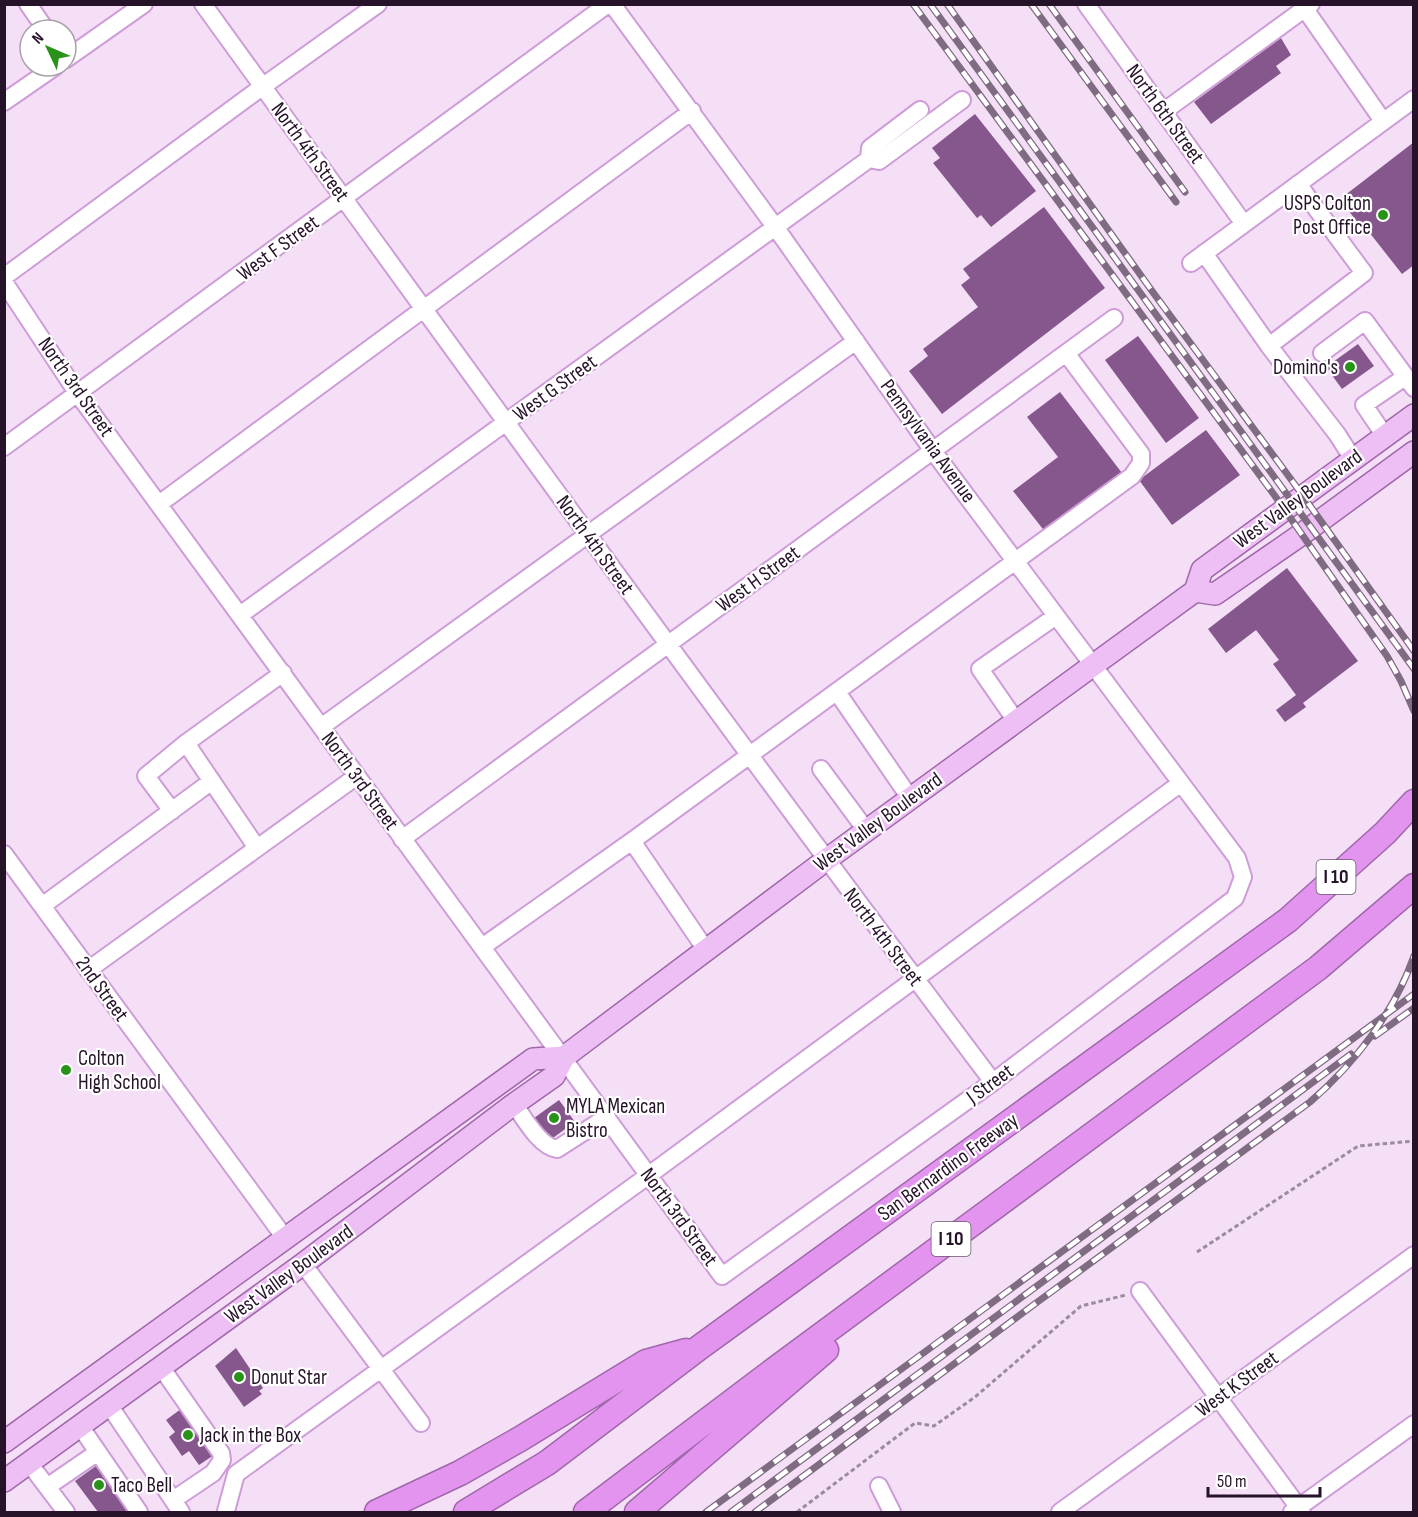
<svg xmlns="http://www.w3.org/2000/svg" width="1418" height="1517" font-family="'Sofia Sans Condensed',sans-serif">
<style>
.building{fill:#85578d}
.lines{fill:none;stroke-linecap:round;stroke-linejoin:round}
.minor-casing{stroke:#ce9dd7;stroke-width:20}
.major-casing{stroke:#a067aa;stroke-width:24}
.highway-casing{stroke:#a067aa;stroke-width:27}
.path{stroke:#9d89a0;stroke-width:3;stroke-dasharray:4.5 3;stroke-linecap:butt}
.minor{stroke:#fff;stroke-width:16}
.major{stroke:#eebff5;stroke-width:21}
.highway{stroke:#e294ef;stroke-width:24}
.rail-casing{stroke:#7f6b82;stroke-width:7}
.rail{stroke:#fff;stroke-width:4.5;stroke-dasharray:14;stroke-linecap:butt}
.poi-dot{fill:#299218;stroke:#fff;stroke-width:2}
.labels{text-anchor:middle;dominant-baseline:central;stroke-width:4.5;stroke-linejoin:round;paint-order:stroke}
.shield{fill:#fff;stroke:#675a69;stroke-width:1.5}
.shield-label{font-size:20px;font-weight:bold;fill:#261329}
.street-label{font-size:21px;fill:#261329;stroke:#fff}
.poi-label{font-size:21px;fill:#261329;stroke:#fff;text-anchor:start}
</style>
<rect width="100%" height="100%" fill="#f4dff7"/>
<!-- building -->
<path class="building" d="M1281 38 1291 55 1276 66 1281 73 1211 124 1194 102Z
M975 114 1036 191 991 227 981 215 977 218 933 163 940 158 932 148Z
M1414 142V265L1402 274 1369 232 1366 234 1340 199Z
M1044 207 1105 288 942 414 909 371 928 356 923 349 978 307 961 285 970 278 963 269Z
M1138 336 1199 418 1166 443 1105 360Z
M1358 344 1374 366 1342 389 1326 367Z
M1060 392 1122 473 1046 533 1013 491 1058 457 1027 417Z
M1206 430 1240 475 1172 525 1139 480Z
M1287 568 1358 661 1303 703 1306 707 1285 722 1276 710 1296 695 1273 664 1279 660 1256 630 1226 653 1208 629Z
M559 1100 575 1122 550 1140 534 1118Z
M236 1348 263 1388 259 1391 262 1394 244 1407 215 1366Z
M185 1406 217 1453 199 1465 189 1451 182 1456 169 1437 175 1432 166 1420Z
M96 1466 129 1512H98L75 1481Z"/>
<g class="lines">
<!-- minor casing -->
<g class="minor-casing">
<path id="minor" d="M28 4 46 30
M203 4C464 365 725 726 993 1082
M1086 4 1244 224
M1305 9 1383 121
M66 59 144 4
M4 102 56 66
M1163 112 1311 4
M869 159 879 161 962 100
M869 159 870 148 920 110
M1204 253 1269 346 1364 273 1298 184
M1191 263 1414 99
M4 277 262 87 378 4
M4 282 78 394 722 1276 993 1082 1235 898 1243 877 1237 858 933 451 776 228 612 4
M1269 346 1337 434 1353 459
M1322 353 1365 321 1414 388
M1385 436 1364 405 1405 377
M4 447 608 4
M159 504 692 111
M240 615 869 159
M837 692 910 798
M1016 721 980 669 1056 616
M321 727 856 341
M821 769 866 830
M172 811 146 776 186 743
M402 839 1114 318
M632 841 706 950
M257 848 186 743 283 673
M4 854 285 1238
M42 906 212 781
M482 947 632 841 1132 476 1141 463V454L1066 353
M88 970 357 776
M514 1104C524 1118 540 1147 557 1149L607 1117
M303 1264 421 1423
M1140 1291 1302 1512
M161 1367 221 1453 222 1460 213 1473 173 1500
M109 1405 181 1512
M80 1426 139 1512
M29 1463 66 1512
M879 1486 892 1512
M47 1487 98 1452
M226 1511 236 1474 649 1175 1181 783
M1060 1512 1414 1255
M1292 1512 1414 1424"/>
</g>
<!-- major casing -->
<g class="major-casing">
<path id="major" d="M1195 591 1215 594 1302 534 1414 452
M4 1442 533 1059 564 1057
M4 1481 303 1264 510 1107 554 1076 564 1057 826 860 1195 591 1202 570 1414 415"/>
</g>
<!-- highway casing -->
<g class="highway-casing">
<path id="highway" d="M377 1512 460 1473 520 1439 646 1362 686 1351
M466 1512 547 1463 700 1347 1288 920 1385 833 1414 802
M586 1512 774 1370 1318 968 1414 886
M637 1512 826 1350"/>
</g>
<!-- path -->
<path class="path" d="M1197 1252 1358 1146 1414 1141
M797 1512 915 1423 934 1426 975 1397 1081 1306 1126 1295"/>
<!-- minor -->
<use href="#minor" class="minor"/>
<!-- major -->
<use href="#major" class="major"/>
<!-- highway -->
<use href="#highway" class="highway"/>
<!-- rail casing -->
<g class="rail-casing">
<path id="rail" d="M913 4 1275 496 1387 656 1401 681 1414 711
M930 4 1414 669
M947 4 1152 291 1293 482 1414 651
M1031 4 1176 202
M1049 4 1185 192
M1375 1036 1414 1008
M706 1512 1414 994
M731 1512 1351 1054
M755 1512 1032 1306 1310 1102C1355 1063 1394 1013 1414 956"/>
</g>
<!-- rail -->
<use href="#rail" class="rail"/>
</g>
<!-- markers -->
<g class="poi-dot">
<circle cx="1383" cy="215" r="6"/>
<circle cx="1350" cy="367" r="6"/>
<circle cx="66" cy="1070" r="6"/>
<circle cx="554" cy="1118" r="6"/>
<circle cx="239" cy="1377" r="6"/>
<circle cx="188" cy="1435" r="6"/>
<circle cx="99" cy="1485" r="6"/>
</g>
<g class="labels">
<!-- shield labels -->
<g class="shield">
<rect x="1316.5" y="860" width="39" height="34" rx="4.5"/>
<rect x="931.5" y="1222" width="39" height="34" rx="4.5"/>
</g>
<g class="shield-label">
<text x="1336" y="877">I 10</text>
<text x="951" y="1239">I 10</text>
</g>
<!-- street labels -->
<g class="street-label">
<text transform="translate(1165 114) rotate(54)">North 6th Street</text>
<text transform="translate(310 152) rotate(54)">North 4th Street</text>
<text transform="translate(278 248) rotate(-36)">West F Street</text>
<text transform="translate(76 387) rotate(55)">North 3rd Street</text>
<text transform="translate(555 388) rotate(-36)">West G Street</text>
<text transform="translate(928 441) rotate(54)">Pennsylvania Avenue</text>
<text transform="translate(1298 499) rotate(-36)">West Valley Boulevard</text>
<text transform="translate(595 545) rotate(54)">North 4th Street</text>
<text transform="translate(758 579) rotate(-36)">West H Street</text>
<text transform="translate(360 781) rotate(54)">North 3rd Street</text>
<text transform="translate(878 822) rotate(-36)">West Valley Boulevard</text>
<text transform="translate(883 937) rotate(53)">North 4th Street</text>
<text transform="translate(102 989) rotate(54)">2nd Street</text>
<text transform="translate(990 1084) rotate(-36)">J Street</text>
<text transform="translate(948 1167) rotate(-36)">San Bernardino Freeway</text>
<text transform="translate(679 1217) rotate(54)">North 3rd Street</text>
<text transform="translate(289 1274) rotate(-36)">West Valley Boulevard</text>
<text transform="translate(1237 1384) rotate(-36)">West K Street</text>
</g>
<!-- poi labels -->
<g class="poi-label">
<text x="1371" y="203" text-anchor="end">USPS Colton<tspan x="1371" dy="24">Post Office</tspan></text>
<text x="1338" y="367" text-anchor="end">Domino's</text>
<text x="78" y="1058">Colton<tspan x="78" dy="24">High School</tspan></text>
<text x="566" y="1106">MYLA Mexican<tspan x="566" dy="24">Bistro</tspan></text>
<text x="251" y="1377">Donut Star</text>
<text x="200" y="1435">Jack in the Box</text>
<text x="111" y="1485">Taco Bell</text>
</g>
</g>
<!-- border -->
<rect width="1418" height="1517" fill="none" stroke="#261329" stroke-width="12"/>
<!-- north arrow -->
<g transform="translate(48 48) rotate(314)"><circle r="28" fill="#ffffff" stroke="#a8a1a9" stroke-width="1.5"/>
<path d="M0-4.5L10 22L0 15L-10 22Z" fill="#299218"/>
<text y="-9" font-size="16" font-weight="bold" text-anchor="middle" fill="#261329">N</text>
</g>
<!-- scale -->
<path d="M1208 1487v9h112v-9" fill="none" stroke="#261329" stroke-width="3"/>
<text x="1217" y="1487" font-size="18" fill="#261329" stroke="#ffffff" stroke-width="4.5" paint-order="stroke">50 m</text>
</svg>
